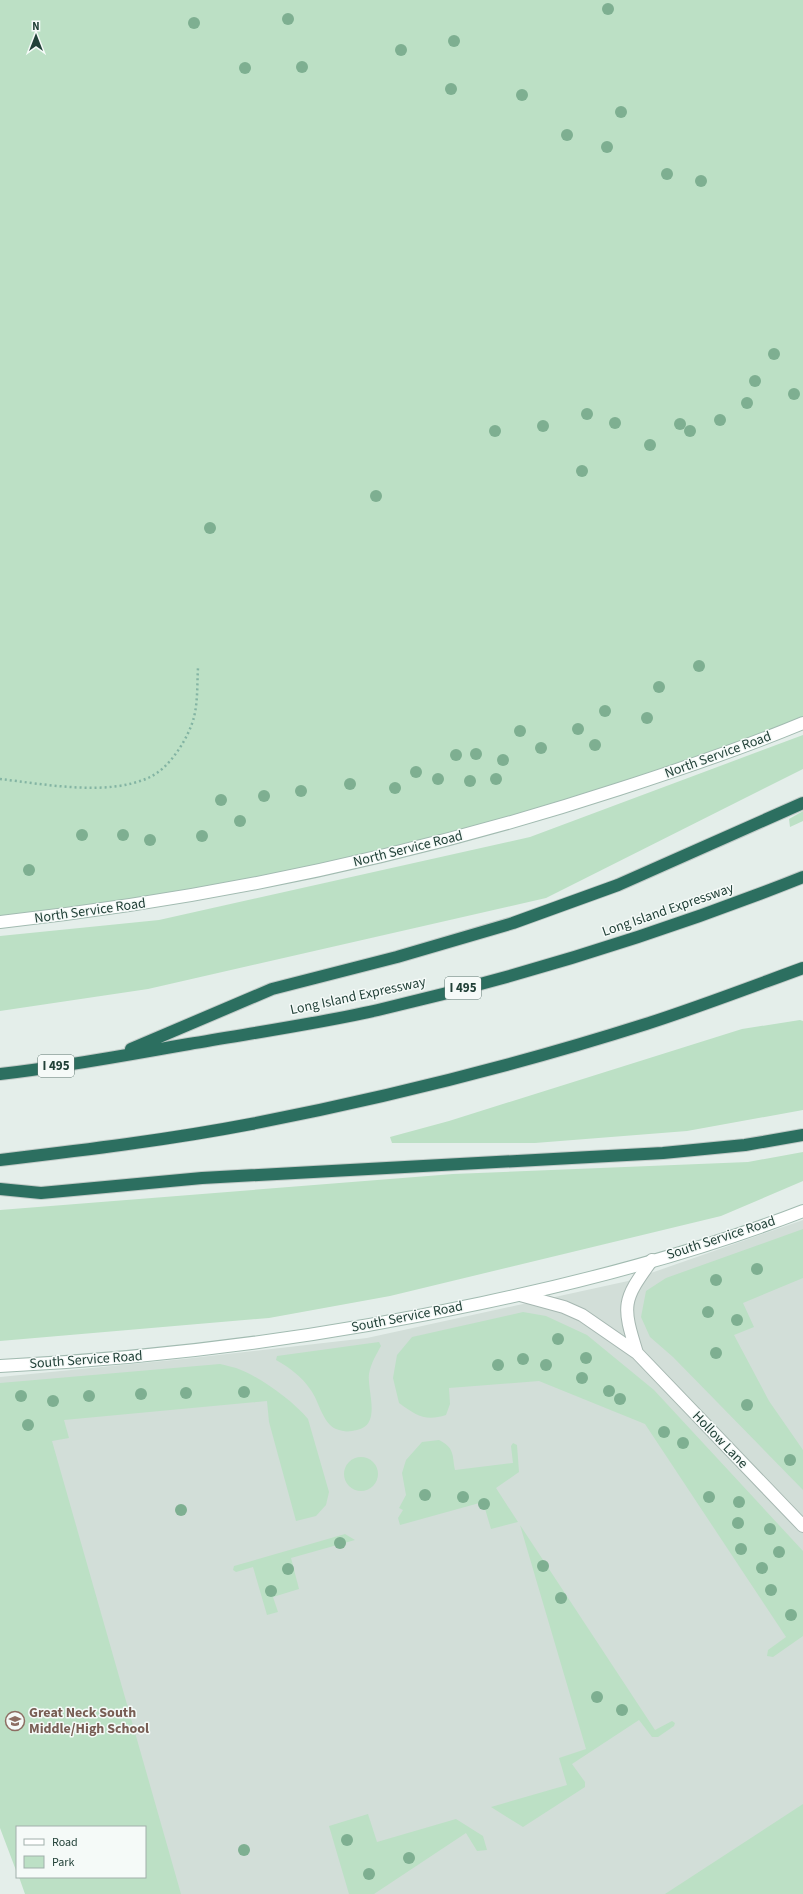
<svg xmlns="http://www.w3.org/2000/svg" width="803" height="1894" font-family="'Source Sans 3',sans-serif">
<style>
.built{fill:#d2ded8}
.green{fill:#bce0c5}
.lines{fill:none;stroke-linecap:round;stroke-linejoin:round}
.tertiary-casing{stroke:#a6b7b1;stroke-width:14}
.secondary-casing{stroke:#a2bbb1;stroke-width:14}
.motorway-casing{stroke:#c1cac7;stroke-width:14}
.path{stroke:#83b4a3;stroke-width:2.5;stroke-dasharray:2 3;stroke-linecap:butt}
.tertiary{stroke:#fff;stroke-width:12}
.secondary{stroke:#fff;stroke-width:12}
.motorway{stroke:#2c6f60;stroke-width:12}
.tree{fill:#7eaf91}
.labels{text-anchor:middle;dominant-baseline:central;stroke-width:3;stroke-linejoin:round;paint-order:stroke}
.shield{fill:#f5faf8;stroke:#617872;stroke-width:1}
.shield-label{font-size:13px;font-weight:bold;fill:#224138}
.street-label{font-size:14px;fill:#224138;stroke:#f5faf8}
.education-label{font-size:14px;font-weight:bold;fill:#785e54;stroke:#f5faf8;text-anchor:start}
</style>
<rect width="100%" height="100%" fill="#e4eeea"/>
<!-- built -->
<path class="built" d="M803 1220V1813L683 1894H155L145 1827 0 1423V1377L183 1359 367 1338 628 1281Z"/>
<!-- green -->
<path class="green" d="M0 0H803V723L673 771 375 859 0 922Z
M803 735V769L546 898 148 989 0 1011V936L159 920 530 837Z
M803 811V821L790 827 789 819Z
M800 1020 803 1021V1110L687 1131 535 1143H392L390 1137 449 1121 742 1029Z
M803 1152V1181L721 1216 390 1296 269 1318 0 1341V1210L453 1174 748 1162Z
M803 1229V1278L743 1303 754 1327 734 1335 769 1401 803 1450V1490L673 1357 650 1337 641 1317 646 1291 666 1278Z
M523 1312 546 1316 587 1335 654 1390 803 1551V1636L773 1657 767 1656 768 1650 786 1637 645 1424 539 1381 449 1388 450 1404 446 1415C425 1422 416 1415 399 1403L393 1378 397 1355 412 1337Z
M379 1342 381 1346C376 1355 371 1363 369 1374 367 1391 382 1425 357 1430 349 1432 344 1432 336 1429 322 1423 319 1400 310 1389 301 1376 290 1368 276 1360L277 1356Z
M220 1364C227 1366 235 1367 241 1370 263 1379 293 1401 308 1419L329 1492 326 1505 316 1516 296 1521 269 1422 267 1401 64 1420 69 1438 52 1441 181 1894H25L19 1877H145V1827H17V1873L0 1828V1383Z
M439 1440C455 1448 452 1455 455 1470L513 1463 511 1446 513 1443 517 1445 519 1472 496 1488 518 1522 491 1529 483 1502 400 1525 398 1518 403 1510 399 1508 406 1495 402 1473 406 1460 422 1442Z
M344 1474a17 17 0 1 1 34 0a17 17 0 1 1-34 0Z
M520 1525 655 1730 672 1721 675 1723 674 1726 658 1737H652L639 1720 572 1764 585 1782V1787L523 1827 491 1807 567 1785 559 1758 586 1749Z
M345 1534 355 1540 291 1558 299 1589 273 1597 278 1612 267 1615 253 1567 236 1572 233 1570 234 1566Z
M803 1804V1894H665Z
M368 1814 377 1842 456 1819 483 1836 487 1850 477 1851 466 1833 374 1894H349L329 1826Z"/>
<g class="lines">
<!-- tertiary casing -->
<g class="tertiary-casing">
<path id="tertiary" d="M520 1295 564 1307 582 1315 637 1353 803 1526
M637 1353C622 1305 622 1301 652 1260"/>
</g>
<!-- secondary casing -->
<g class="secondary-casing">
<path id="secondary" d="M0 922C210 899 417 855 619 789 681 769 743 748 803 723
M0 1366C163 1358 323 1337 482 1303 591 1280 700 1251 803 1211"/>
</g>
<!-- motorway casing -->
<g class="motorway-casing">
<path id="motorway" d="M131 1049 272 989 397 957 513 923 618 885 803 803
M0 1074C63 1067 126 1055 189 1044 252 1033 316 1024 378 1010 522 976 665 932 803 877
M0 1160C84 1150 168 1140 251 1124 384 1098 517 1065 646 1024 699 1007 751 987 803 968
M0 1189 41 1193 202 1178 663 1153 745 1145 803 1135"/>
</g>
<!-- path -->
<path class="path" d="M0 779C44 784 109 797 150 777 170 768 189 737 194 717 198 701 197 684 198 668"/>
<!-- tertiary -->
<use href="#tertiary" class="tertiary"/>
<!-- secondary -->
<use href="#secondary" class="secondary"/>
<!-- motorway -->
<use href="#motorway" class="motorway"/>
</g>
<!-- trees -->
<g class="tree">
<circle cx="608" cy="9" r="6"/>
<circle cx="288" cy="19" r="6"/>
<circle cx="194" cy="23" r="6"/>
<circle cx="454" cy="41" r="6"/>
<circle cx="401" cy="50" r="6"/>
<circle cx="302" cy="67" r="6"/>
<circle cx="245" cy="68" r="6"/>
<circle cx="451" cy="89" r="6"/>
<circle cx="522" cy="95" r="6"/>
<circle cx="621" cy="112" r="6"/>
<circle cx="567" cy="135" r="6"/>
<circle cx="607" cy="147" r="6"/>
<circle cx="667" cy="174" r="6"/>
<circle cx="701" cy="181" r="6"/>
<circle cx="774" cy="354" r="6"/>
<circle cx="755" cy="381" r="6"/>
<circle cx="794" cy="394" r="6"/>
<circle cx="747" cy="403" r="6"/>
<circle cx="587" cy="414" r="6"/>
<circle cx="720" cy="420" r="6"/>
<circle cx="615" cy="423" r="6"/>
<circle cx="680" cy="424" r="6"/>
<circle cx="543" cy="426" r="6"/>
<circle cx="495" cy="431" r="6"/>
<circle cx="690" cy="431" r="6"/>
<circle cx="650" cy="445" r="6"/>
<circle cx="582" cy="471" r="6"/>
<circle cx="376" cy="496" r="6"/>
<circle cx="210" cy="528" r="6"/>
<circle cx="699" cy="666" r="6"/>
<circle cx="659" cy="687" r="6"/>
<circle cx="605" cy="711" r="6"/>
<circle cx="647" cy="718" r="6"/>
<circle cx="578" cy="729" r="6"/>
<circle cx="520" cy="731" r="6"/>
<circle cx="595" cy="745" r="6"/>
<circle cx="541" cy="748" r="6"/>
<circle cx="476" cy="754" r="6"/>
<circle cx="456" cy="755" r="6"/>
<circle cx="503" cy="760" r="6"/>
<circle cx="416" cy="772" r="6"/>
<circle cx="438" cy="779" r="6"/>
<circle cx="496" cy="779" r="6"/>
<circle cx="470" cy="781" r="6"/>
<circle cx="350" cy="784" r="6"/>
<circle cx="395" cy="788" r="6"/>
<circle cx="301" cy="791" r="6"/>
<circle cx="264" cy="796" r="6"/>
<circle cx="221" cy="800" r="6"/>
<circle cx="240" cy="821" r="6"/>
<circle cx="82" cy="835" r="6"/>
<circle cx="123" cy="835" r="6"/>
<circle cx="202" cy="836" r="6"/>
<circle cx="150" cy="840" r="6"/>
<circle cx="29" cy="870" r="6"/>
<circle cx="757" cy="1269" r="6"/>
<circle cx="716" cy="1280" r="6"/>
<circle cx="708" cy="1312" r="6"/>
<circle cx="737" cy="1320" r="6"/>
<circle cx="558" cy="1339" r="6"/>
<circle cx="716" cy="1353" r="6"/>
<circle cx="586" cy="1358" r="6"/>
<circle cx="523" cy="1359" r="6"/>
<circle cx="498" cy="1365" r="6"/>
<circle cx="546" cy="1365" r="6"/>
<circle cx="582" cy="1378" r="6"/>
<circle cx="609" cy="1391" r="6"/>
<circle cx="244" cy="1392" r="6"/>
<circle cx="186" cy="1393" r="6"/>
<circle cx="141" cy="1394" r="6"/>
<circle cx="21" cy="1396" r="6"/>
<circle cx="89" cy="1396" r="6"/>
<circle cx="620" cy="1399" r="6"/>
<circle cx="53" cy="1401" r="6"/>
<circle cx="747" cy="1405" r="6"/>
<circle cx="28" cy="1425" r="6"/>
<circle cx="664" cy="1432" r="6"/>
<circle cx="683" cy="1443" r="6"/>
<circle cx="790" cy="1460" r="6"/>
<circle cx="425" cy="1495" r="6"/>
<circle cx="463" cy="1497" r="6"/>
<circle cx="709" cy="1497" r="6"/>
<circle cx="739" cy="1502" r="6"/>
<circle cx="484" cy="1504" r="6"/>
<circle cx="181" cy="1510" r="6"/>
<circle cx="738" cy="1523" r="6"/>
<circle cx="770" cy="1529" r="6"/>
<circle cx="340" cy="1543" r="6"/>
<circle cx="741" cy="1549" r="6"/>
<circle cx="779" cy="1552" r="6"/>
<circle cx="543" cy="1566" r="6"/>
<circle cx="762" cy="1568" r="6"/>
<circle cx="288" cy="1569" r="6"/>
<circle cx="771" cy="1590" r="6"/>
<circle cx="271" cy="1591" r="6"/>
<circle cx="561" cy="1598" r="6"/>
<circle cx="791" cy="1615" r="6"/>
<circle cx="597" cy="1697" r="6"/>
<circle cx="622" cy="1710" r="6"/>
<circle cx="347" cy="1840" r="6"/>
<circle cx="244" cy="1850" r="6"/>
<circle cx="409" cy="1858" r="6"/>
<circle cx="369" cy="1874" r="6"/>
</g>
<!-- icons -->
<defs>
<g id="school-ring" transform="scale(1)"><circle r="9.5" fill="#f5faf8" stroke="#8d6e63" stroke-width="1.5"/><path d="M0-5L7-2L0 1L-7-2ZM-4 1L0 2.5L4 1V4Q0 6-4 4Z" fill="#8d6e63"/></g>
</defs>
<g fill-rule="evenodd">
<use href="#school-ring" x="15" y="1721"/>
</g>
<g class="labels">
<!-- shield labels -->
<g class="shield">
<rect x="445" y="977" width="36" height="22" rx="3"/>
<rect x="38" y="1055" width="36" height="22" rx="3"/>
</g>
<g class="shield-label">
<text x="463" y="988">I 495</text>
<text x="56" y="1066">I 495</text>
</g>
<!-- street labels -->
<g class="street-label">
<text transform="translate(718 755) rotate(-20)">North Service Road</text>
<text transform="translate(408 849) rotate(-14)">North Service Road</text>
<text transform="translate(668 910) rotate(-19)">Long Island Expressway</text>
<text transform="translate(90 911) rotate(-8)">North Service Road</text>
<text transform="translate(358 996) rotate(-12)">Long Island Expressway</text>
<text transform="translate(721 1238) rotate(-18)">South Service Road</text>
<text transform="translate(407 1317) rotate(-11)">South Service Road</text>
<text transform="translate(86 1360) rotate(-4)">South Service Road</text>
<text transform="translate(720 1440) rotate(46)">Hollow Lane</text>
</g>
<!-- education labels -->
<g class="education-label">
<text x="29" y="1713">Great Neck South<tspan x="29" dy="16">Middle/High School</tspan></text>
</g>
</g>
<!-- legend -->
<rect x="16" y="1826" width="130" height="52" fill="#f5faf8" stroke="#a1b0ab"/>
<rect x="24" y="1839" width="20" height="6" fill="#ffffff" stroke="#a1b0ab"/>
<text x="52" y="1846" font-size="12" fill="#224138">Road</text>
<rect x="24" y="1856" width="20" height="12" fill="#bce0c5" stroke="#a1b0ab"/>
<text x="52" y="1866" font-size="12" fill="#224138">Park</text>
<!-- north arrow -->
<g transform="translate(36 36)" stroke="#f5faf8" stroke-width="3" paint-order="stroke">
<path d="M0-3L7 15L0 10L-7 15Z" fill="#224138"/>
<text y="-6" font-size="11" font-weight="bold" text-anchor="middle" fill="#224138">N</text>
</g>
</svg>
